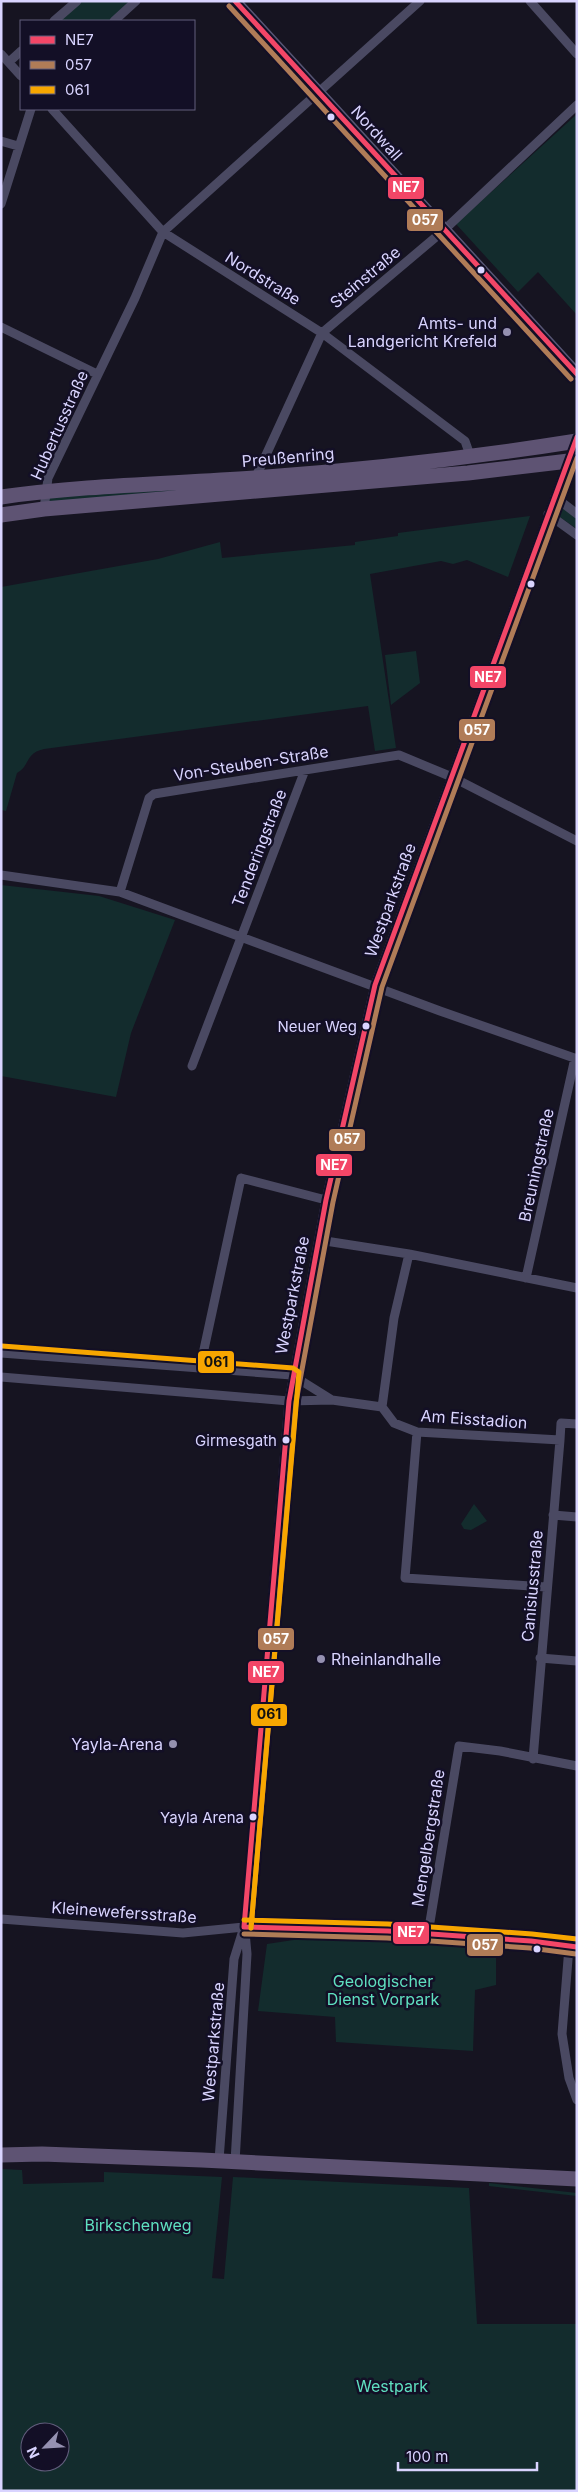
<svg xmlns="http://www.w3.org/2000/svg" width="578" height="2492" font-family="Inter,sans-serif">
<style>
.green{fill:#132c2d;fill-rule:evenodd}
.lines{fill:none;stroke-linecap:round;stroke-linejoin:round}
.street{stroke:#4a4962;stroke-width:9}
.secondary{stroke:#575674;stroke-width:12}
.primary{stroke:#5e5373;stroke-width:15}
.bus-1-casing{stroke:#130f26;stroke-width:9}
.bus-2-casing{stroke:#130f26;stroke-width:9}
.bus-3-casing{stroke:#130f26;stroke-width:9}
.bus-1{stroke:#f34667;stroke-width:5}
.bus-2{stroke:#b07c57;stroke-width:5}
.bus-3{stroke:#f7a600;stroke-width:5}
.bus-dot{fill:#d9d4ff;stroke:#130f26;stroke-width:2}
.poi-dot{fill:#9591b1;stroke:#130f26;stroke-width:2}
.labels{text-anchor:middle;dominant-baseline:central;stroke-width:5;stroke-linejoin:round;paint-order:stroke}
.bus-label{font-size:15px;fill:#d9d4ff;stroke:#130f26;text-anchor:end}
.street-label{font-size:16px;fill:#d9d4ff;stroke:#130f26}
.poi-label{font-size:16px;fill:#d9d4ff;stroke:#130f26;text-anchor:end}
.park-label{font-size:16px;fill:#5fe0c0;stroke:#130f26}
.line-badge{stroke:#130f26;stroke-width:2}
.badge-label{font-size:14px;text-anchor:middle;font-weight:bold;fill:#fff}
.pale-badge-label{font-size:14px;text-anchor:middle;font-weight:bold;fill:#111}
</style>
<rect width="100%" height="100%" fill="#161421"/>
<!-- green -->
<path class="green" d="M82 1H132L110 21H59Z
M577 114V315L538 272 518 292 456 224Z
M232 482 246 486 51 502 48 500 49 498Z
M559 503 577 516V529L554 513Z
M530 516 508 577 467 560 453 564 441 561 370 574 396 748 375 751 368 706 44 749C25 753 30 766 17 773L6 811 1 810V587L158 559 220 542 222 558 355 545V542L398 536V533Z
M416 651 420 683 391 705 385 655Z
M1 885 99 896 175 920 131 1033 116 1097 1 1076Z
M474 1504 487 1521 471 1530 464 1529 461 1524Z
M360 1930 496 1953V1985L475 1990 473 2051 336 2042 335 2017 258 2011 267 1944Z
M1 2169 22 2170 23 2184 104 2182V2172L222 2177 212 2278 224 2279 233 2177 469 2188 477 2324H577V2491H1ZM30 2432H60V2462H30Z
M489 2183 577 2193V2196L489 2186Z"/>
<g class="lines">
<!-- street -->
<path class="street" d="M530 1 577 54
M54 21 77 1
M114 21 136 1
M1 54 21 76
M9 62 21 51
M52 109 163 232 322 333 465 441 471 458
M1 141 18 146
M1 204 31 109
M1 327 97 374
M254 481 322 333 443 231 577 105
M555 497 577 514
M44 509 48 478 135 298 163 232 420 1
M548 514 577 535
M1 875 120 892 440 1011 577 1059
M120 892 149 798 154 794 399 755 452 777 577 841
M192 1066 305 770
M319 1240 409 1254 577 1288
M526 1278 575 1058
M1 1353 292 1375 332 1400
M200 1368 241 1178 326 1200
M1 1377 289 1401 332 1400 382 1407 394 1423 417 1432 560 1440 561 1423 577 1424
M382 1407 394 1318 409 1254
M417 1432 405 1578 546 1587
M553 1515 577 1517
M540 1658 577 1661
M533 1759 560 1440
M1 1919 183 1933 244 1927 360 1930 534 1941 577 1947
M428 1934 459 1746 500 1751 577 1766
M569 1947 562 2034 569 2078 577 2100
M219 2160 234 1959 244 1927 247 1906 289 1401 326 1200 375 985 569 460
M235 2162 247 1954 245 1932"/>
<!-- secondary -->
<path class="secondary" d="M235 1 577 374"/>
<!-- primary -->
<path class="primary" d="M1 497C85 485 170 484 254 478 362 470 470 458 577 441
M1 515 44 509 468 473 577 460
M1 2155 42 2154 202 2160 577 2179"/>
<!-- bus-1 casing -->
<g class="bus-1-casing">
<path id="bus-1" d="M235 1 577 374
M244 1927 289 1401 326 1200 375 985 577 437
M244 1927 388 1931 531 1941 577 1947"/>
</g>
<!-- bus-2 casing -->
<g class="bus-2-casing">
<path id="bus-2" d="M229 6 571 379
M251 1928 296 1402 333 1202 382 987 577 458
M244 1934 387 1938 530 1948 576 1954"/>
</g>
<!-- bus-3 casing -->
<g class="bus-3-casing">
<path id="bus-3" d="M2 1346 293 1368 299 1372 251 1928
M244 1920 388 1924 532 1934 577 1939"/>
</g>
<!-- bus-1 -->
<use href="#bus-1" class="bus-1"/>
<!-- bus-2 -->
<use href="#bus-2" class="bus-2"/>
<!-- bus-3 -->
<use href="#bus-3" class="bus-3"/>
</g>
<!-- markers -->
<g class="bus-dot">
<circle cx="331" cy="117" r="4.5"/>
<circle cx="481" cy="270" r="4.5"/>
<circle cx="531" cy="584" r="4.5"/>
<circle cx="366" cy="1026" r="4.5"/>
<circle cx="286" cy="1440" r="4.5"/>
<circle cx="253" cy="1817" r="4.5"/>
<circle cx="537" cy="1949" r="4.5"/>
</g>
<g class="poi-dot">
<circle cx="507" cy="332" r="5"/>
<circle cx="321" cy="1659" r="5"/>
<circle cx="173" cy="1744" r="5"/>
</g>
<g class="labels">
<!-- bus labels -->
<g class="bus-label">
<text x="357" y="1026">Neuer Weg</text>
<text x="277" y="1440">Girmesgath</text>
<text x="244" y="1817">Yayla Arena</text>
</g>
<!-- street labels -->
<g class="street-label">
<text transform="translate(377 133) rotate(48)">Nordwall</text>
<text transform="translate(365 277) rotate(-40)">Steinstraße</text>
<text transform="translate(263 278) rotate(32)">Nordstraße</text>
<text transform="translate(59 425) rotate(-66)">Hubertusstraße</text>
<text transform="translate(288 457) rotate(-5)">Preußenring</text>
<text transform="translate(251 763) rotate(-9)">Von-Steuben-Straße</text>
<text transform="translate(259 848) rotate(-69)">Tenderingstraße</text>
<text transform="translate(390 900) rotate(-70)">Westparkstraße</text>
<text transform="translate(536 1165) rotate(-78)">Breuningstraße</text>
<text transform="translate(292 1295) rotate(-79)">Westparkstraße</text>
<text transform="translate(474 1419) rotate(4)">Am Eisstadion</text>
<text transform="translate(532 1586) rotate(-85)">Canisiusstraße</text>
<text transform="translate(428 1838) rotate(-81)">Mengelbergstraße</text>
<text transform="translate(124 1912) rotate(4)">Kleinewefersstraße</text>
<text transform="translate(213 2042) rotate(-85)">Westparkstraße</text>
</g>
<!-- poi labels -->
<g class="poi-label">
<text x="497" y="323">Amts- und<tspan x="497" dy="18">Landgericht Krefeld</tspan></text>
<text x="331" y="1659" text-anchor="start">Rheinlandhalle</text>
<text x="163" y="1744">Yayla-Arena</text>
</g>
<!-- park labels -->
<g class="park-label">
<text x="383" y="1981">Geologischer<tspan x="383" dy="18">Dienst Vorpark</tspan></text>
<text x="138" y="2225">Birkschenweg</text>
<text x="392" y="2386">Westpark</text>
</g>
</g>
<g class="line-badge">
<rect x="387" y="176" width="38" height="24" rx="5" fill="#f34667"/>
<rect x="406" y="208" width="38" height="24" rx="5" fill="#b07c57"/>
<rect x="469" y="665" width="38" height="24" rx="5" fill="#f34667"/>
<rect x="458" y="718" width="38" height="24" rx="5" fill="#b07c57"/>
<rect x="328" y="1128" width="38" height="24" rx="5" fill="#b07c57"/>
<rect x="315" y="1153" width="38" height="24" rx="5" fill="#f34667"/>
<rect x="197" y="1350" width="38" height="24" rx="5" fill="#f7a600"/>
<rect x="257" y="1627" width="38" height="24" rx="5" fill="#b07c57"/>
<rect x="247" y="1660" width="38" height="24" rx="5" fill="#f34667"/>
<rect x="250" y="1703" width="38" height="24" rx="5" fill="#f7a600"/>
<rect x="392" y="1921" width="38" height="24" rx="5" fill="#f34667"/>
<rect x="466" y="1933" width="38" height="24" rx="5" fill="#b07c57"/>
</g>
<g class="badge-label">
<text x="406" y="192">NE7</text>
<text x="425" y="225">057</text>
<text x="488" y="682">NE7</text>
<text x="477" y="735">057</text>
<text x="347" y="1144">057</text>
<text x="334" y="1170">NE7</text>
<text x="276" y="1644">057</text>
<text x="266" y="1677">NE7</text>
<text x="411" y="1937">NE7</text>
<text x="485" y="1950">057</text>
</g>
<g class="pale-badge-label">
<text x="216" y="1367">061</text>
<text x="269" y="1719">061</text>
</g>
<!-- border -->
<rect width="578" height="2492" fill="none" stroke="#d9d4ff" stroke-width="5"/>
<!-- legend -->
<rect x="20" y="20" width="175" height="90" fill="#130f26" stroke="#625e7d"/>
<rect x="30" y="36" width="25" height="8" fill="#f34667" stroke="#625e7d"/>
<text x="65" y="45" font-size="15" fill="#d9d4ff">NE7</text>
<rect x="30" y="61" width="25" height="8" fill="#b07c57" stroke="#625e7d"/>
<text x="65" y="70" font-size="15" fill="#d9d4ff">057</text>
<rect x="30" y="86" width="25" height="8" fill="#f7a600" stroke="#625e7d"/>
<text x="65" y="95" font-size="15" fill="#d9d4ff">061</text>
<!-- north arrow -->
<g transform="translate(45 2447) rotate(245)"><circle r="24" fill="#130f26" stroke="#625e7d"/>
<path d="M0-4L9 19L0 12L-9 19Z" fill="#9591b1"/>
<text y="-8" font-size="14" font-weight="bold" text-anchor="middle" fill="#d9d4ff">N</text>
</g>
<!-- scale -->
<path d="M398 2462v8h139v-8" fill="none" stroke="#d9d4ff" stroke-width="2.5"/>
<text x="406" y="2462" font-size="15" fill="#d9d4ff" stroke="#130f26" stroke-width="4" paint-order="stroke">100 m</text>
</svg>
